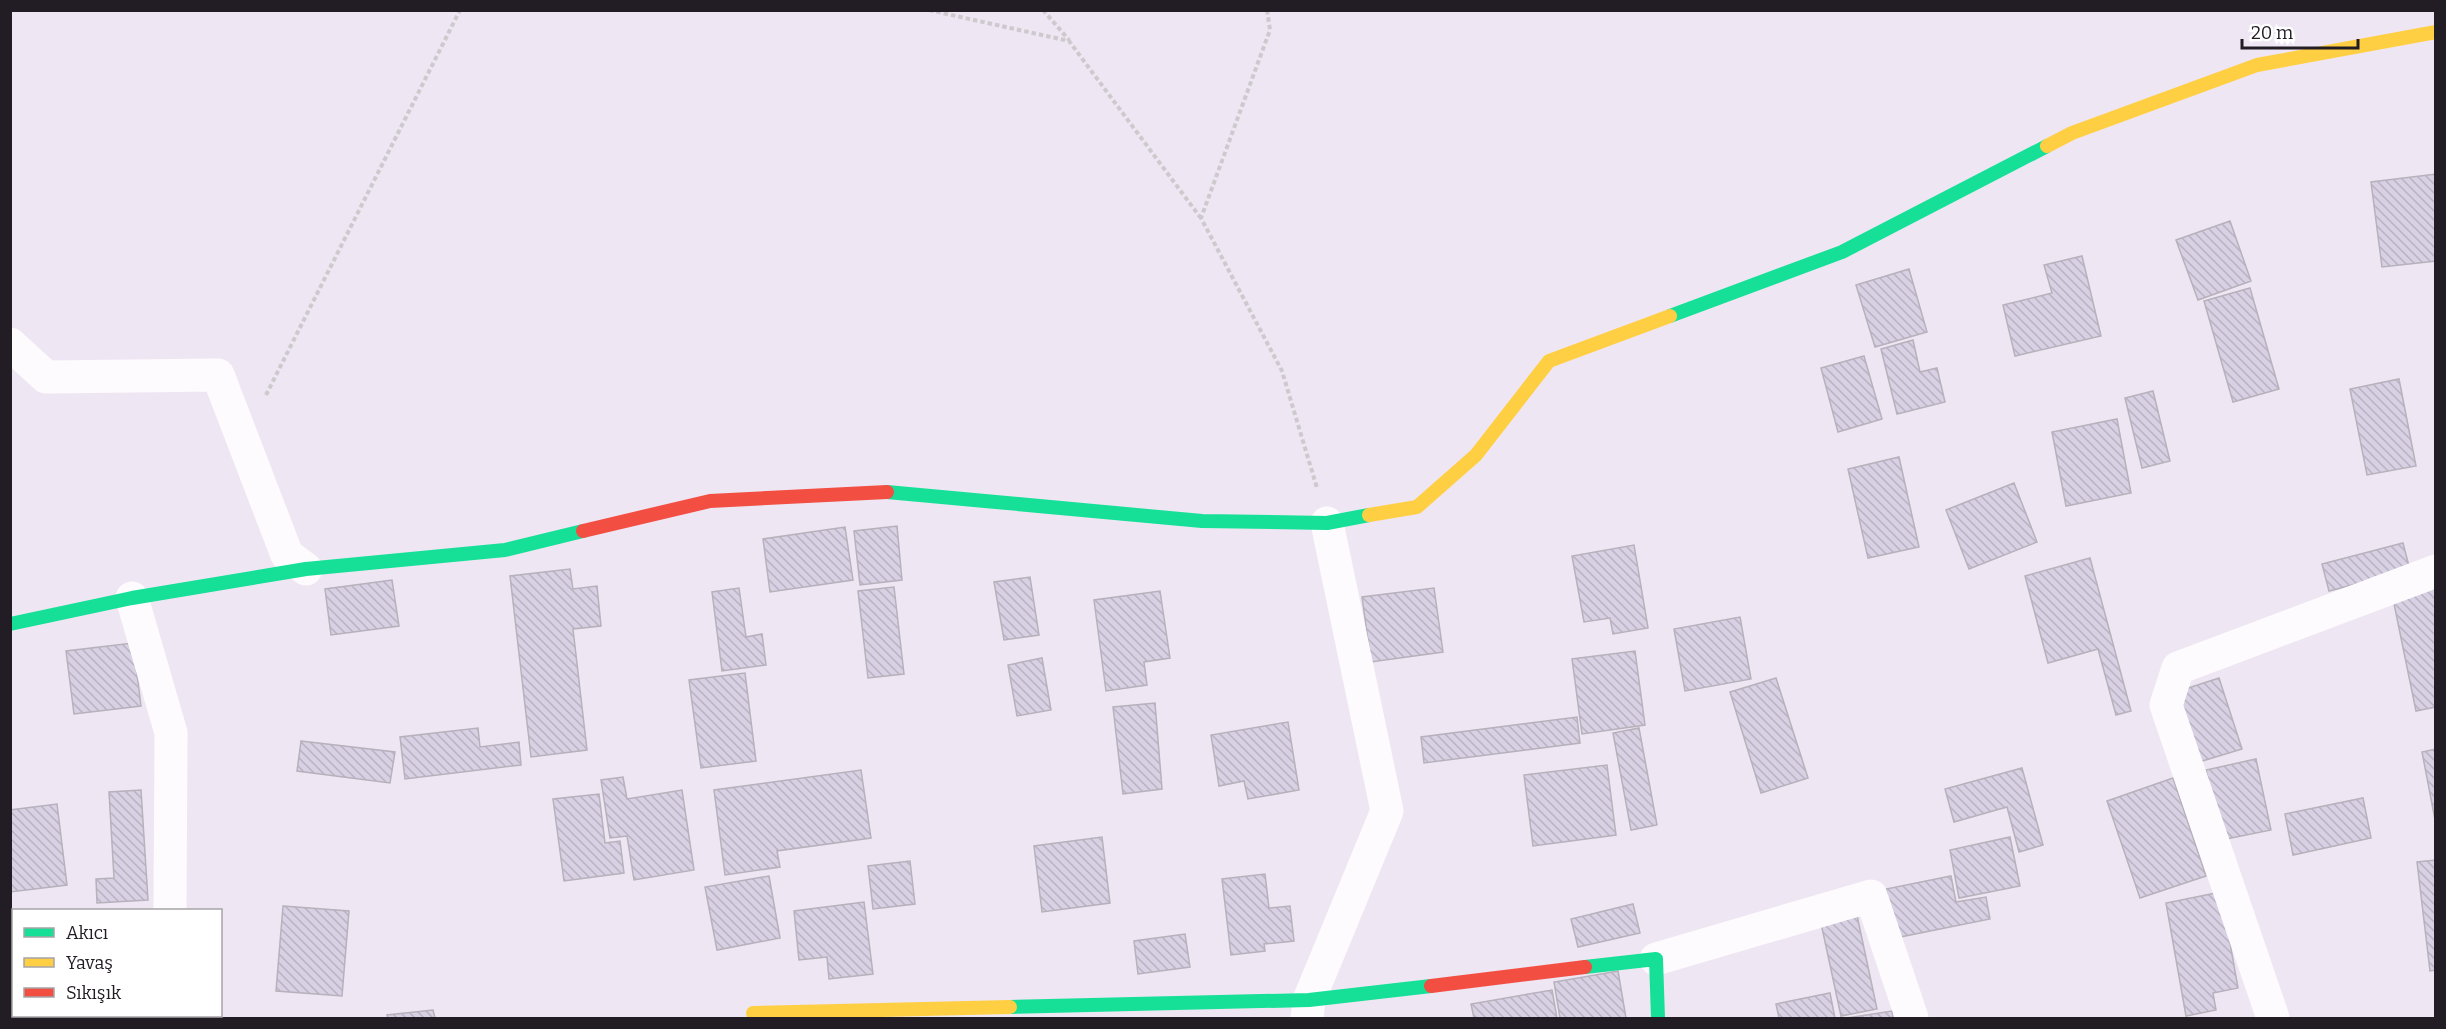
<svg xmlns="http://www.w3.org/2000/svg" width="2446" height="1029" font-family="Bitter,serif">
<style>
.building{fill:url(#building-back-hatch);stroke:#b6b1bb;stroke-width:1.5}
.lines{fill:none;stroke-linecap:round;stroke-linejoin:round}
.path{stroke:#cdcace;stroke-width:4;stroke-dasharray:4.5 3;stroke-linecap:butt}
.street{stroke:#fdfbfd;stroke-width:33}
.fast{stroke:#16e098;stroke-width:14}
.slow{stroke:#ffcf43;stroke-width:14}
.jam{stroke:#f24e42;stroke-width:14}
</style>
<defs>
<pattern id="building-back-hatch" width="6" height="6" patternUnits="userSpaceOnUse" patternTransform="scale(1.5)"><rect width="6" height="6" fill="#d8d0e3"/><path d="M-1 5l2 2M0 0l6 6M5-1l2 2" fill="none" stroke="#b9b2c3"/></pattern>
</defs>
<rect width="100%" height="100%" fill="#efe6f3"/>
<!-- building -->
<path class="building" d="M2436 174V261L2382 267 2371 182Z
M2230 221 2251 281 2198 300 2176 240Z
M2082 256 2101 336 2015 356 2003 305 2052 293 2044 265Z
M1909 269 1927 332 1875 347 1856 285Z
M2250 288 2279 389 2233 402 2204 301Z
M1913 340 1920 372 1937 368 1945 402 1897 414 1881 349Z
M1864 356 1882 419 1838 432 1821 368Z
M2399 379 2416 466 2367 475 2350 389Z
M2153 391 2170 461 2142 468 2125 398Z
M2117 419 2131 493 2066 506 2052 432Z
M1899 457 1919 547 1868 558 1848 469Z
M2014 483 2037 542 1969 569 1946 510Z
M897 526 902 580 860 585 854 531Z
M845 527 853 580 770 592 763 539Z
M2403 543 2410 570 2329 591 2322 564Z
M1634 545 1648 628 1613 634 1610 618 1584 622 1572 556Z
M2090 558 2131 711 2116 715 2098 649 2048 663 2025 576Z
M570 569 573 589 597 586 601 626 573 629 587 750 531 757 510 576Z
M1030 577 1039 635 1004 640 994 582Z
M392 580 399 626 331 635 325 589Z
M2436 586V707L2416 711 2392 594Z
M894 587 904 674 868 678 858 591Z
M739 588 746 637 762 634 766 665 722 671 712 592Z
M1434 588 1443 652 1371 662 1362 597Z
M1160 591 1170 658 1144 662 1147 685 1106 691 1094 600Z
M1740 617 1751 679 1685 691 1674 629Z
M133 643 141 706 74 714 66 651Z
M1635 651 1645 725 1582 734 1572 659Z
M1042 658 1051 710 1017 716 1008 665Z
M745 673 756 761 701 768 689 680Z
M1776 678 1808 778 1761 793 1730 692Z
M2219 678 2242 749 2199 762 2176 692Z
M1155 703 1162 789 1123 794 1113 707Z
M1577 717 1580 743 1424 763 1421 737Z
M1288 722 1299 790 1248 799 1244 781 1219 786 1211 735Z
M478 728 480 747 519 742 521 765 405 779 400 737Z
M1639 728 1657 825 1631 830 1613 733Z
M301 741 395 752 390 783 297 771Z
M2436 749V825L2422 752Z
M2256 759 2271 830 2221 840 2206 770Z
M1607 765 1616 835 1533 846 1524 775Z
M2022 768 2043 845 2019 852 2007 807 1954 822 1945 789Z
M861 770 871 838 777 851 780 867 725 875 714 790Z
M623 777 627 799 682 790 694 870 634 880 627 836 610 838 601 780Z
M2173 778 2206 876 2140 898 2107 801Z
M141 790 148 900 97 903 96 879 114 878 109 792Z
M599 794 605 843 620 841 624 873 564 881 553 799Z
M2363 798 2371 838 2293 855 2285 814Z
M57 804 67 885 10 892V810Z
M1102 837 1110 903 1042 912 1034 846Z
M2010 837 2020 886 1959 898 1950 850Z
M2436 860V970L2430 971 2417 862Z
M910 861 915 904 873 909 868 866Z
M1265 874 1269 908 1290 906 1294 941 1264 944 1265 951 1231 955 1222 879Z
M769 876 780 938 717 950 705 887Z
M1951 876 1956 902 1986 897 1990 919 1895 938 1886 889Z
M2221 892 2238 988 2213 993 2216 1010 2186 1016 2166 903Z
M864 902 873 974 829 979 827 957 799 960 794 911Z
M1633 904 1640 933 1578 947 1571 919Z
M283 906 349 911 342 996 276 991Z
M1855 906 1877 1009 1841 1016 1819 914Z
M1185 934 1190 967 1138 974 1134 941Z
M1618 971 1626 1018H1560L1554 982Z
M1552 990 1557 1018H1474L1471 1004Z
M1830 993 1835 1018H1779L1776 1004Z
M433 1010 435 1018H388L387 1015Z
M1892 1011 1893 1018H1847Z
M86 1016H134V1018H86Z"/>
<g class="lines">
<!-- path -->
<path class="path" d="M929 10 1069 41 1200 217
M1043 10 1069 40
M1267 10 1270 30 1201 218 1282 371 1317 488
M266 395 460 10"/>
<!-- street -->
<path class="street" d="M10 344 46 377 218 375 287 555 306 569
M132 598 171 733 170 910
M1656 959 1871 896 1912 1018
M169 1018V1016
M1307 1018 1309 1000 1387 811 1327 523
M2273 1018 2166 705 2178 668 2436 571"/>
<!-- fast -->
<path class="fast" d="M1670 316 1842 252 2047 146
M887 492 1202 521 1327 523 1369 515
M10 624 132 598 306 569 505 550 583 531
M1585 967 1656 959 1658 1018
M1010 1007 1309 1000 1431 986"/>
<!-- slow -->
<path class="slow" d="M2047 146 2072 133 2257 65 2436 32
M1369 515 1417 507 1476 455 1549 361 1670 316
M753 1013 1010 1007"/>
<!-- jam -->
<path class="jam" d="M583 531 710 501 887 492
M1431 986 1585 967"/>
</g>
<!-- border -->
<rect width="2446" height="1029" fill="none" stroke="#221c24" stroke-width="24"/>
<!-- legend -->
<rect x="12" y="909" width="210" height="108" fill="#ffffff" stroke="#a7a4a7" stroke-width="1.5"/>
<rect x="24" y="928" width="30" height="9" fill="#16e098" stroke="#a7a4a7" stroke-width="1.5"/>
<text x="66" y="939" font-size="18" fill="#221c24">Akıcı</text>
<rect x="24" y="958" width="30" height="9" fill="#ffcf43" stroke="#a7a4a7" stroke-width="1.5"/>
<text x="66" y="969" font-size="18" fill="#221c24">Yavaş</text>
<rect x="24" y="988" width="30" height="9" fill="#f24e42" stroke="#a7a4a7" stroke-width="1.5"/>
<text x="66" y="999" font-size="18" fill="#221c24">Sıkışık</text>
<!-- scale -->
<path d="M2242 39v9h116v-9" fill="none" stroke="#221c24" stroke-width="3"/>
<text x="2251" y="39" font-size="18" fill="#221c24" stroke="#ffffff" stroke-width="4.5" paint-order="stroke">20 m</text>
</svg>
